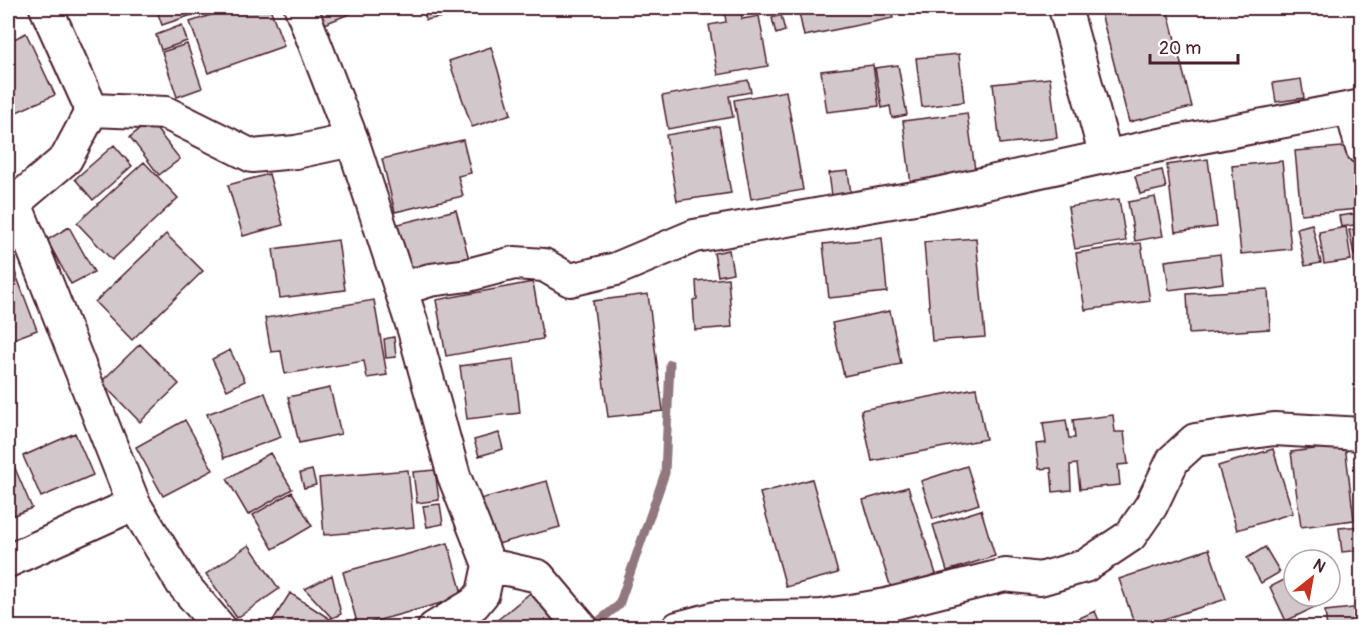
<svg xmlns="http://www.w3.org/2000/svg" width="1369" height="635" font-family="Pangolin,sans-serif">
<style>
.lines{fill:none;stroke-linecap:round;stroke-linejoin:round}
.stream{stroke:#91787e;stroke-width:9}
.building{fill:#d2c7cb;stroke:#4a1f2b;stroke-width:1.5}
.minor-casing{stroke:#4a1f2b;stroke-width:36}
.minor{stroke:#fff;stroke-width:32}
</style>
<rect width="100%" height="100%" fill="#fff"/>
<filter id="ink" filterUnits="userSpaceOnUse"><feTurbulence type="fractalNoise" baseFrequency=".0167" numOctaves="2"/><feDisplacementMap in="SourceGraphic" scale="12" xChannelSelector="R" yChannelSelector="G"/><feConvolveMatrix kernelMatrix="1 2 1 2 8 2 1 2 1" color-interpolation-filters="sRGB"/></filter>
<g filter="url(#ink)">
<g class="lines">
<!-- stream -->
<path class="stream" d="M590 628 619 605 665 473 670 364"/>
</g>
<!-- building -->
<path class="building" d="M156 8H203L204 11 162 25Z
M232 8H270L284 46 208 73 190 22Z
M314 8H364L322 25Z
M423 8H493L426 20Z
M741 8 742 19 759 16 768 66 718 75 709 25 726 22 724 9Z
M798 8H890L893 18 804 36Z
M1105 8H1167L1192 107 1129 122 1100 9Z
M781 15 785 31 776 34 772 18Z
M182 25 187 41 161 50 156 35Z
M26 33 55 95 10 115 8 110V42Z
M187 44 202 88 177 97 162 52Z
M491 47 511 114 472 127 449 61Z
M959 54 964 102 922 107 916 58Z
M873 65 879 106 827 112 821 71Z
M898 65 907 115 892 118 890 106 882 108 875 68Z
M1050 78 1057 138 1000 144 993 84Z
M1301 79 1304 98 1276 102 1273 83Z
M748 80 751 92 729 96 733 117 668 129 662 96Z
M786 91 803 190 751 199 734 100Z
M967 113 976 177 911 185 903 121Z
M150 121 180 159 159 175 130 137Z
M719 126 731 193 677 201 666 135Z
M463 140 471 173 458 176 463 196 395 212 382 159Z
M114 145 132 166 93 200 75 179Z
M1354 146 1360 209 1301 214 1295 151Z
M1208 159 1217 227 1175 232 1167 165Z
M1282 161 1291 249 1241 254 1232 166Z
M144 162 178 198 112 260 77 223Z
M1162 170 1166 188 1140 194 1135 176Z
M848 171 851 194 832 196 829 173Z
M269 174 283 225 243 236 228 185Z
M1155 197 1163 236 1135 241 1128 202Z
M1119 199 1126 241 1075 249 1068 207Z
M456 210 469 259 407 274 394 225Z
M1360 213 1361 224 1341 227 1339 216Z
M1312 224 1321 263 1305 266 1297 228Z
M69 227 94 272 71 284 47 240Z
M1346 227 1351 260 1324 264 1319 232Z
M1362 228V254L1354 255 1349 230Z
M166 234 203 271 132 340 95 302Z
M882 238 887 292 829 298 823 244Z
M976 238 985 337 932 341 924 242Z
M338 240 345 290 280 298 273 249Z
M1141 243 1150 301 1085 310 1076 253Z
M729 250 733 273 718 276 714 253Z
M1220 254 1223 283 1169 290 1165 261Z
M15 272 37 330 8 341V274Z
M728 278 732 327 695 330 693 300 697 299 696 281Z
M533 282 543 339 446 356 436 300Z
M1268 289 1270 329 1189 334 1187 294Z
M648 294 663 411 608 417 593 301Z
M374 300 387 375 367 378 364 361 285 374 281 351 271 352 265 318Z
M890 311 901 364 844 376 832 323Z
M394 337 396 357 386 358 384 339Z
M140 344 179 384 140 422 101 382Z
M230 350 245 381 227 390 212 359Z
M514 359 520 413 467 419 460 366Z
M330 388 341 434 299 443 288 397Z
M976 388 986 439 872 461 861 410Z
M265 393 281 437 224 458 207 414Z
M1113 415 1115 432H1124L1128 464 1118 465 1120 485 1080 489 1077 464 1070 465 1071 490 1053 492 1051 468 1039 469 1036 444 1046 443 1043 423 1066 420 1069 438H1075L1073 420Z
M185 420 213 470 163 496 136 447Z
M75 433 93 475 41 497 23 456Z
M499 433 503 449 479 456 474 440Z
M1345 445 1354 520 1301 527 1291 452Z
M1273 449 1293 513 1237 530 1218 466Z
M8 452 32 508 9 517 8 513Z
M270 453 292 489 248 515 227 479Z
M967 466 979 504 933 519 921 481Z
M312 470 316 485 304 488 300 473Z
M408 470 414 527 324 535 319 478Z
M435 470 439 500 417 503 413 472Z
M812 479 838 573 786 587 760 493Z
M547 481 560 527 494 545 480 499Z
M908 487 936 574 891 588 863 500Z
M292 492 312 526 273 549 253 515Z
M440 504 443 524 427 527 423 506Z
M981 510 995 556 947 571 933 525Z
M1362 526V550L1342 552 1339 528Z
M448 543 463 597 358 626 343 572Z
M249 545 279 589 237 618 206 574Z
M1265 547 1280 572 1261 583 1247 558Z
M1209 549 1226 599 1136 628 1119 579Z
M332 575 341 614 332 618 305 589Z
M1294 575V596H1328L1330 600 1286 621 1270 587Z
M535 589 566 628H500L495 622Z
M290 593 336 623 333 628H268Z
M1362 607V628H1327L1325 611Z
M1095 611 1102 628H1058Z"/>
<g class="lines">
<!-- minor casing -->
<g class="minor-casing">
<path id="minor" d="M46 8 92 110
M301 8 352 140 414 330 454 476 489 565 483 593 474 604 434 628
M1065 8 1106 157
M1351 108 1362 148
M92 110 166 113 252 156 296 152 352 140
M15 203 134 504 182 583 220 628
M8 208 66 159 92 110
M401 289 430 280 468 275 514 263 544 265 570 280 616 269 694 236 932 195 1140 149 1362 106
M8 561 134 504
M489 565 538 576 582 628
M678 628 716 618 822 616 886 605 1005 575 1040 579 1085 566 1130 536 1151 506 1173 460 1195 440 1274 429 1362 434"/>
</g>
<!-- minor -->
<use href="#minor" class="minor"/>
</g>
</g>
<!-- margin -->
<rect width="1369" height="635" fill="none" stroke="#fff" stroke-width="30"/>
<rect x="15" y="15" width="1339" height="605" fill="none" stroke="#4a1f2b" stroke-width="2" filter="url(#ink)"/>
<!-- north arrow -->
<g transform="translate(1312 578) rotate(31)"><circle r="28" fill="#ffffff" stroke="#b7a5aa" stroke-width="1.5"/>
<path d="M0-4.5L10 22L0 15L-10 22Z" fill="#c8321e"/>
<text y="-9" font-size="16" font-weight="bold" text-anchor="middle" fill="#4a1f2b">N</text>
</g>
<!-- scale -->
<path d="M1150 54v9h88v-9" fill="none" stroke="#4a1f2b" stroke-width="3"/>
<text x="1159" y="54" font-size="18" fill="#4a1f2b" stroke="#ffffff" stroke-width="4.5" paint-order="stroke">20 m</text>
</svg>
